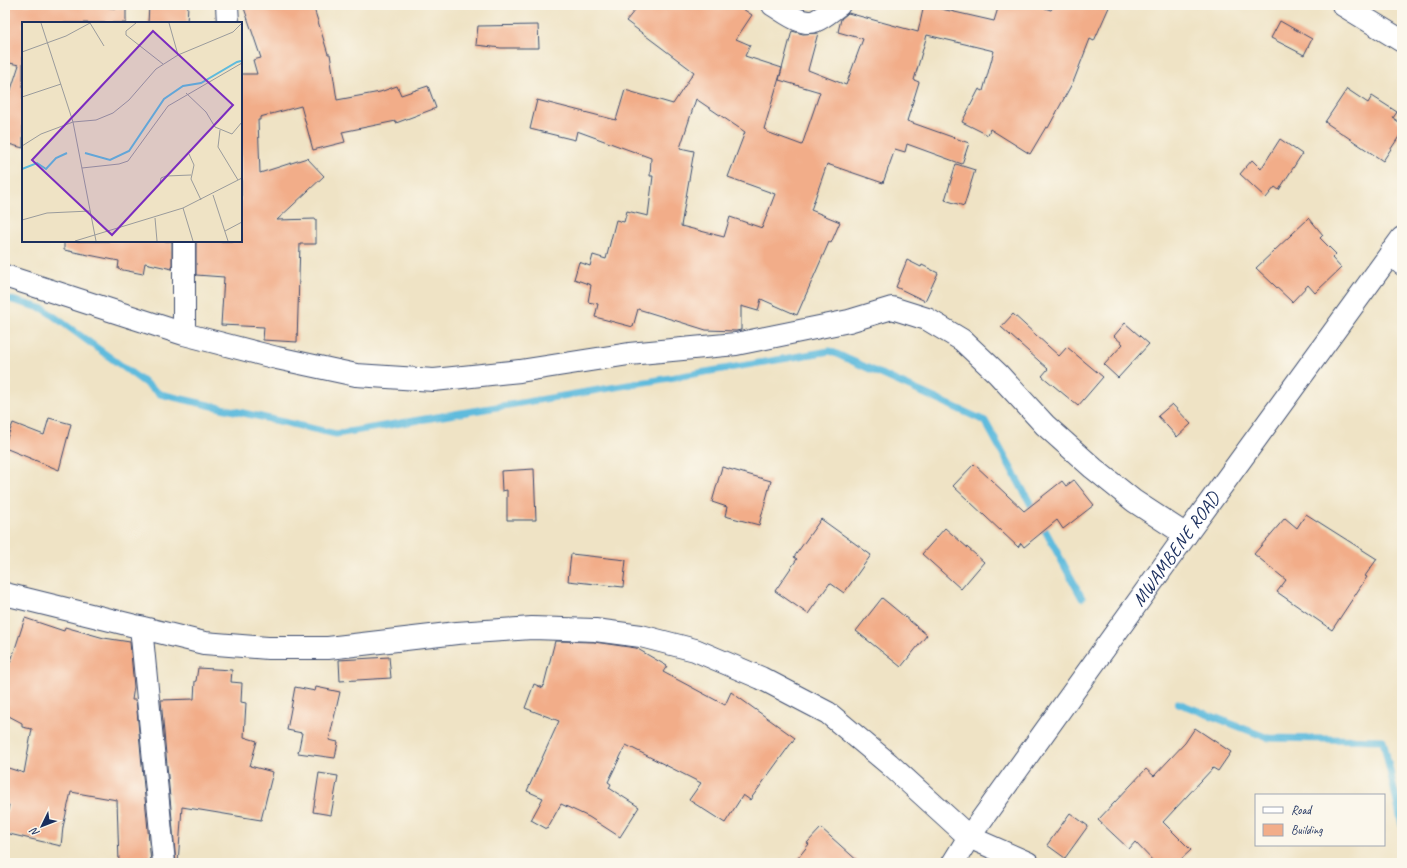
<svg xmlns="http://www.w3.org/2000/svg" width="1407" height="868" font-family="Caveat,sans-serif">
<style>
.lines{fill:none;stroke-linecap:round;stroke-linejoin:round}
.stream{stroke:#5fbbdd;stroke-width:7}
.building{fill:#f2ad89;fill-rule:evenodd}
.street-casing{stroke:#3b4a6d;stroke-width:24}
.secondary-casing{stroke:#3b4a6d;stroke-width:24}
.street{stroke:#fff;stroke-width:22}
.secondary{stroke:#fff;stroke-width:22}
.labels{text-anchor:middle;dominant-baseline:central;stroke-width:3;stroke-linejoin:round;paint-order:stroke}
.street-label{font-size:19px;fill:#1b2f5e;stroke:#fbf7ec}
.inset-river{fill:none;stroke:#5fbbdd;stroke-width:2}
.inset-road{fill:none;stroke:#9a9b9c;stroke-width:1}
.view{fill:#7b2cbf;fill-opacity:0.15;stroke:#7b2cbf;stroke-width:2}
.inset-edge{fill:none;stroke:#1b2f5e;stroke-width:2}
</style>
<rect width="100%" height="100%" fill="#fbf7ec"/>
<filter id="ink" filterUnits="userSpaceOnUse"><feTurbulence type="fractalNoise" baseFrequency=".025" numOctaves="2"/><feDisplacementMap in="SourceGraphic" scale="8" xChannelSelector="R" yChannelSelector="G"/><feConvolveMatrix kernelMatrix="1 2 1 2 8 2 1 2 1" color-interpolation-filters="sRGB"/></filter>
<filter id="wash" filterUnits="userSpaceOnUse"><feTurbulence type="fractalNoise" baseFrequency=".012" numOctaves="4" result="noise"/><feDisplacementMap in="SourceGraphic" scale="16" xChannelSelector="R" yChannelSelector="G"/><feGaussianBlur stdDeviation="0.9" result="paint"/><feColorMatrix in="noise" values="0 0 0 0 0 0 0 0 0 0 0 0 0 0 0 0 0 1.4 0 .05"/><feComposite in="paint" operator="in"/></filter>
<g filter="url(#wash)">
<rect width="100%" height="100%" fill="#efe3c5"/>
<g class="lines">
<!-- stream -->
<path class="stream" d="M5 298 44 309 160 394 336 434 830 351 985 421 1035 512
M1040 521 1082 598
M1178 703 1268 738 1383 740 1402 825"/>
</g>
<g id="blocks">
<!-- building -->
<path class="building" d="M5 5H77L126 9V23H23V148L5 143V108L19 65 5 62Z
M149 5H188L187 23H148Z
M243 5H313L328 54H330L337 100 380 92 397 86 401 95 428 86 436 108 396 123V121L342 132 345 142 313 150 301 106 260 117V120H258L260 173 307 158 324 176 277 220 316 219V244H300L297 342 263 340 264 327 221 325 224 277 196 275V241H241V74H257L253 60 261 58Z
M639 5H737L752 15 736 39 750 45 745 56 782 68 764 129 767 130V132L802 145 820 92 779 80 792 31 803 34 818 33 808 70 846 85 863 39 838 32 841 19 848 13 918 32 924 5 994 21 999 5H1035L1051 10 1054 5H1110L1094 41 1090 39 1074 80 1048 128 1046 127 1030 154 990 129 988 135 962 122 979 89 983 91 994 51 927 35 914 80 919 82 907 121 969 143 962 164 907 144 905 152 895 149 883 183 827 164 811 210 840 222 831 243 829 242 797 315 761 299 758 311 741 306V330L736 331 706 330 638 309 633 327 595 317 598 304 588 302 591 285 574 279 579 262 590 266 593 255 606 259 616 220 624 222 627 211 648 216 653 176H650L651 158 577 131 575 140 530 129 537 100 616 120 625 90 673 104 694 72 626 21ZM696 99 745 132 728 177 775 194 762 228 730 217 724 237 681 226 694 151 680 148Z
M1280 21 1312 39 1304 55 1271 38Z
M538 25 539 48H501L476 45 478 26Z
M1347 89 1368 103 1372 96 1397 112 1393 118 1402 124V132L1383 161 1325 122Z
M1280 139 1302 154 1279 190 1275 187 1266 198 1240 174 1252 160 1261 169Z
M956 164 975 170 964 206 945 200Z
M1309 218 1323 235 1320 238 1336 254 1332 258 1341 268 1315 293 1308 285 1292 302 1256 268Z
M64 241H172V269L145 263 143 274 118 269 119 261 64 250Z
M907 260 921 267 922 265 938 273 925 301 896 287Z
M1013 314 1059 356 1067 347 1103 377 1078 406 1042 376 1048 369 1001 327Z
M1125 323 1149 344 1118 378 1104 365 1123 344 1114 336Z
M1172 404 1191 424 1177 437 1158 416Z
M49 418 71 424 59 470 5 448V443L13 423 44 435Z
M974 464 1024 511 1062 481 1066 486 1074 480 1094 505 1063 529 1057 520 1024 547 1021 543 1018 547 953 486Z
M722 467 771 481 759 525 725 516 727 507 712 502Z
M534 469 536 520H507V490L502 491 501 471Z
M1306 514 1377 559 1365 576 1367 577 1332 630 1277 592 1286 580 1254 554 1285 518 1297 528Z
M821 519 871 555 844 593 830 583 808 614 775 591 797 559 794 557Z
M945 528 984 562 961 589 922 554Z
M571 554 626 560 623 587 568 581Z
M882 598 927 635 901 667 856 631Z
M25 618 64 631 65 627 104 638 130 642 134 687 132 700H136L151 863H119L117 800 71 792 63 827 61 846 5 833V822L9 805 5 804V767L24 773 32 729 22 727V723L5 714V673L12 658Z
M555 641 594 642 636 648 667 666 663 672 725 705 731 692 795 738 750 800 743 795 725 823 689 800 701 783 626 745 608 782 611 784 609 788 639 807 620 837 589 817 561 804 547 829 531 820 543 798 527 791 559 721 525 708 534 684 543 688Z
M389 657 391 678 340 681 339 660Z
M198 668 232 670 231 682 242 683 241 702 246 703 244 737 257 741 250 766 273 772 261 820 182 807 178 863H176L161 700 194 699 195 681H196Z
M295 687 315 691 316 687 340 692 329 740 338 742 335 758 298 753 302 733 287 730Z
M1195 728 1231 752 1218 771 1213 768 1163 822 1191 850 1177 863H1155L1135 842 1129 849 1098 820 1146 769 1154 776 1185 743Z
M319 773 338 776 331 815 313 812Z
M1070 813 1088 826 1065 858 1047 845Z
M821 828 860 863H794L809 844 807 843Z"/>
</g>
</g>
<g filter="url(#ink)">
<use href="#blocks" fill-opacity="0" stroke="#3b4a6d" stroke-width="1"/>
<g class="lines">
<!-- street casing -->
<g class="street-casing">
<path id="street" d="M227 5 228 23
M773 5C785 12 801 26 815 21 823 18 832 10 839 5
M184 241V334
M1391 252 1402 264
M5 276 184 334 277 358 356 375 434 380 520 371 629 354 736 344 849 321 892 308 927 319 962 340 998 374 1045 425 1093 468 1134 501 1186 535
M5 594 204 643 268 648H328L457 633 532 628 595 630 641 636 695 650 761 678 828 713 889 764 969 837 1028 863
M141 627 164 863"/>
</g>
<!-- secondary casing -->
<g class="secondary-casing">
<g id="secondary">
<path d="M1343 5 1402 41"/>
<path id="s1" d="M953 863 969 837 1186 535 1402 238"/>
</g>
</g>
<!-- street -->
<use href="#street" class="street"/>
<!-- secondary -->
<use href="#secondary" class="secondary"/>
</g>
</g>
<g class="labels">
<!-- street labels -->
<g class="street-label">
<text stroke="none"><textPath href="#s1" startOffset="385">MWAMBENE ROAD</textPath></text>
</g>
</g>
<!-- overview -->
<g transform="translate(22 22)">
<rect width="220" height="220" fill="#efe3c5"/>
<path class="inset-river" d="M63 131 88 138 107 129 142 77 161 64 179 61 215 40 219 39M0 147 15 141 24 147 34 136 45 131"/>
<path class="inset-road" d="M19 1 51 100 74 219M68 1 82 24M114 1 104 9V13L141 42M147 1 156 33M0 30 44 14 68 1M164 71 184 90 193 105 210 112 220 100M0 75 39 62M198 108 196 125 216 158M0 124 19 112 51 100 74 98 91 91 107 78 134 47 156 33 211 10 220 1M167 132 172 143 169 157 179 178M60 146 97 142 106 139 146 84 220 41M138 161 139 156 144 154 169 153M191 173 206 219M161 186 171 219M133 196 135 219M0 198 25 191 68 189M203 209 220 200M53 219 161 186 220 156"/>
<path class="view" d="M131 9 211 83 90 213 10 138Z"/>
<rect width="220" height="220" class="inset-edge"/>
</g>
<!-- margin -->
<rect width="1407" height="868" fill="none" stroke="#fbf7ec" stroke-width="20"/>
<!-- legend -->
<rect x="1255" y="794" width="130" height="52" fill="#fbf7ec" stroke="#a1a7b3"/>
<rect x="1263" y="807" width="20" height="6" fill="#ffffff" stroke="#a1a7b3"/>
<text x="1291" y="814" font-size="12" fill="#1b2f5e">Road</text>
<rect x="1263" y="824" width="20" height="12" fill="#f2ad89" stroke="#a1a7b3"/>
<text x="1291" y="834" font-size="12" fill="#1b2f5e">Building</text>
<!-- north arrow -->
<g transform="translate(42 826) rotate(227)" stroke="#fbf7ec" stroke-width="3" paint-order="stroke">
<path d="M0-3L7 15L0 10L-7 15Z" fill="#1b2f5e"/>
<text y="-6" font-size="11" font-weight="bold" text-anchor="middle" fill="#1b2f5e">N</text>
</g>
</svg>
